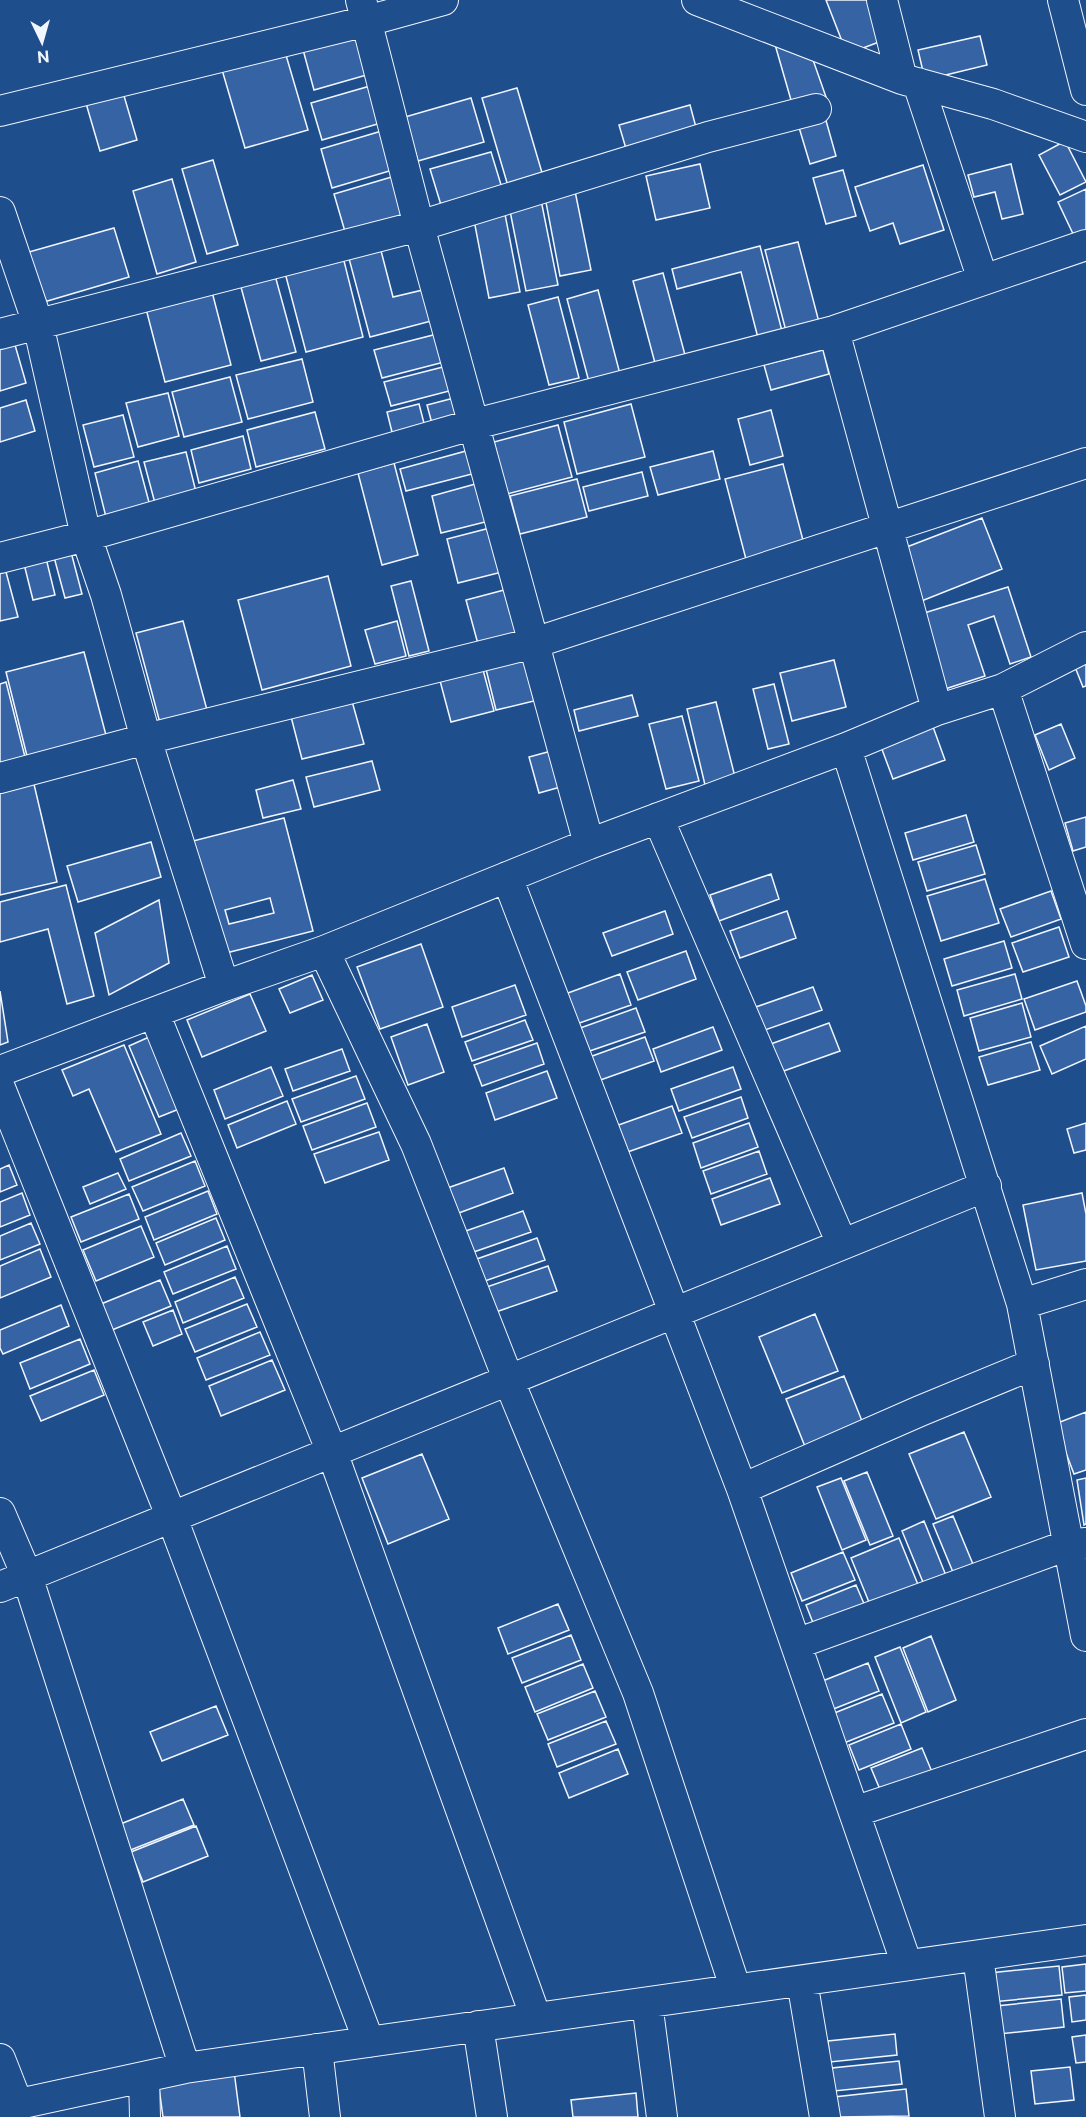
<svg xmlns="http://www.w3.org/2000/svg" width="1086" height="2117" font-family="'Public Sans',sans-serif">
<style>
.building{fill:#3563a3;stroke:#f2f6ff;stroke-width:1.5;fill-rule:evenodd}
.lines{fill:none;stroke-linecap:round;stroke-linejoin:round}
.minor-casing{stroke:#f2f6ff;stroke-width:32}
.minor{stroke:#1f4e8c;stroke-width:30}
</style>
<rect width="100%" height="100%" fill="#1f4e8c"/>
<!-- building -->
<path class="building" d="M826 0H872L887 39 847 54Z
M357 30 370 74 314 90 302 46Z
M980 36 987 65 925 80 918 50Z
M774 41 812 57 826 97 793 107Z
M283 45 308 130 245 148 220 63Z
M370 86 381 123 322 140 311 103Z
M517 88 543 176 508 186 482 98Z
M122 89 137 140 100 151 85 100Z
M471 98 484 142 418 161 405 117Z
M690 105 697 131 627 152 619 125Z
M825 117 836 156 810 164 798 124Z
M385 130 396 169 332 188 321 149Z
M1065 141 1086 182 1060 195 1039 155Z
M491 152 502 188 441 205 430 169Z
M213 160 238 245 207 254 182 169Z
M700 164 710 208 656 220 646 176Z
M1011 164 1023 214 1002 219 995 192 974 197 968 175Z
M923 165 944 230 900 244 893 223 870 231 855 187Z
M843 170 856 216 826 224 813 178Z
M395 176 407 217 346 235 334 194Z
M172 179 196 262 157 274 133 191Z
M1086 189V232L1075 238 1058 202Z
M575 191 591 270 560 276 545 197Z
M541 200 558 285 526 291 509 206Z
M504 209 520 292 489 298 473 215Z
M114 228 129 277 44 302 29 252Z
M798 242 820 326 787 335 765 250Z
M379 243 393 297 427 289 435 320 370 337 347 251Z
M760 246 782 331 758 338 741 272 677 289 672 269Z
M342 253 363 337 306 352 284 269Z
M273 268 296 352 261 361 238 276Z
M663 273 685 355 655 363 633 281Z
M210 284 231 365 165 382 144 301Z
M598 290 620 374 589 382 567 299Z
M558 297 579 378 549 385 528 305Z
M445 332 452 360 382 378 374 350Z
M13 338 26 383 0 391V342Z
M823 350 829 374 771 390 764 365Z
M302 359 313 402 248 419 236 375Z
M447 366 453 390 391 406 384 382Z
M230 377 242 422 184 437 172 392Z
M168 393 179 436 138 447 126 403Z
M454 398 461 425 434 431 427 405Z
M26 400 35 431 0 442V408Z
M419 404 425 427 393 436 387 412Z
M631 404 645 457 577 474 564 422Z
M771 410 783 456 750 465 738 419Z
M315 412 325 449 256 467 247 430Z
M123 415 134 457 94 467 83 425Z
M558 425 572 477 507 494 494 442Z
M243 436 251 469 199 483 191 450Z
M466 451 472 474 406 491 400 469Z
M713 451 720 479 658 495 650 467Z
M186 452 197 496 156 507 144 462Z
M138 461 150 506 106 517 95 473Z
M394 463 418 555 382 565 358 473Z
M783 464 805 548 747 563 725 479Z
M642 472 648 496 589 511 583 487Z
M577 479 587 517 520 534 510 496Z
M479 483 489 521 441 533 432 496Z
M982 518 1002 569 919 602 899 550Z
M490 528 502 572 458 583 447 539Z
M71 552 82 594 65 598 54 557Z
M45 554 55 595 33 600 23 560Z
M6 572 18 617 0 621V573Z
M328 576 351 666 262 690 238 600Z
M411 581 429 651 409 656 391 586Z
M1008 587 1031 657 1010 664 994 616 968 625 985 676 945 689 921 614Z
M508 589 520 633 478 644 466 600Z
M183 621 207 710 160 723 136 633Z
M397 621 406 656 375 664 365 630Z
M84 652 107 739 28 760 6 672Z
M523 656 534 701 496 710 485 665Z
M1086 657V686L1083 687 1073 662Z
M834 660 846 707 792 721 780 673Z
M482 666 494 711 451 722 439 677Z
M6 682 25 757 0 763V684Z
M774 684 789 744 768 749 753 689Z
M350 694 364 744 302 759 289 709Z
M632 695 638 716 579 731 574 710Z
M716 702 735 777 705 785 687 709Z
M682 716 699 781 666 789 649 724Z
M932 724 945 760 893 779 880 744Z
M1061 724 1075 758 1049 770 1035 735Z
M555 750 564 786 539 793 529 757Z
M372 761 380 790 314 807 306 777Z
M33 780 57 882 0 895V788Z
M293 780 301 809 263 818 256 790Z
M966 815 974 842 913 860 905 833Z
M1086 817V847L1073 851 1065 823Z
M284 818 313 931 222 954 193 841ZM270 898 274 913 229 924 225 910Z
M151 842 161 877 78 902 67 866Z
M976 845 985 874 927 891 918 862Z
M771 874 779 899 719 921 710 895Z
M985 879 999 923 941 941 927 896Z
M66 885 94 996 67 1004 48 929 0 942V902Z
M1051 891 1061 919 1011 937 1000 909Z
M159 900 169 963 109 995 95 933Z
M665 911 673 934 612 956 603 933Z
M787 911 796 938 740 958 730 931Z
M1059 927 1069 957 1023 972 1012 943Z
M1004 941 1012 968 952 986 944 959Z
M421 944 443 1007 380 1029 357 967Z
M686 951 696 979 638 1000 627 972Z
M620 974 631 1005 568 1027 557 997Z
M1015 974 1022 999 964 1016 957 990Z
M312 975 323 1000 290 1013 279 989Z
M1077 981 1086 1006V1012L1035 1030 1024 999Z
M515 985 526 1015 462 1037 452 1007Z
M813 987 822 1010 762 1031 753 1008Z
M0 991 8 1042 0 1045Z
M250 994 266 1031 202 1057 187 1020Z
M1022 1003 1031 1037 979 1051 970 1018Z
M636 1008 645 1032 581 1054 572 1031Z
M525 1020 533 1040 472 1061 465 1042Z
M829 1023 840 1051 778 1073 768 1045Z
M427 1024 444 1072 408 1085 391 1037Z
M1086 1026V1059L1052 1074 1040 1046Z
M713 1027 722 1050 661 1072 653 1049Z
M149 1037 179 1109 159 1117 129 1046Z
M645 1037 654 1061 592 1083 584 1059Z
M1031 1042 1040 1070 988 1085 979 1057Z
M537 1043 544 1064 482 1086 474 1065Z
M124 1045 161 1134 116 1152 89 1089 73 1096 62 1070Z
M342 1049 350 1071 293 1091 285 1069Z
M271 1067 283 1096 225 1119 214 1090Z
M733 1067 741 1089 679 1111 671 1089Z
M547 1071 557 1098 495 1120 486 1093Z
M356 1076 365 1099 301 1122 292 1099Z
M741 1097 748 1118 692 1138 684 1117Z
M287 1101 296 1124 237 1148 228 1125Z
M367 1103 376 1127 312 1150 303 1126Z
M672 1106 682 1133 619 1155 610 1128Z
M749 1123 758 1147 701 1168 693 1143Z
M1086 1123V1150L1074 1153 1067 1129Z
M379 1132 389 1160 325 1183 314 1154Z
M181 1133 191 1156 129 1181 120 1159Z
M759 1151 767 1174 711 1194 703 1171Z
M195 1161 205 1186 143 1211 132 1187Z
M9 1165 17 1185 0 1192V1169Z
M504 1168 513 1193 448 1217 439 1191Z
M118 1173 126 1189 90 1204 83 1187Z
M770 1178 780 1204 721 1225 712 1199Z
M208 1191 217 1214 154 1240 145 1217Z
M22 1193 30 1215 0 1227V1202Z
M1082 1193 1086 1214V1261L1036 1270 1023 1205Z
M129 1194 139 1219 81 1242 71 1217Z
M523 1211 531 1232 468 1254 460 1233Z
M216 1218 225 1240 165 1265 156 1243Z
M31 1223 40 1244 0 1260V1236Z
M141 1226 154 1257 96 1281 83 1250Z
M537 1238 545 1260 479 1283 471 1261Z
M227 1246 236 1269 173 1294 164 1272Z
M40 1249 51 1277 0 1298V1266Z
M548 1266 557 1291 490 1314 481 1289Z
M235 1277 244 1298 183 1323 175 1302Z
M160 1280 171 1306 112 1330 101 1304Z
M247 1304 257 1327 195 1352 185 1329Z
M61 1305 69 1326 3 1354 0 1348V1330Z
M173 1310 182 1334 153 1346 143 1322Z
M815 1314 838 1371 782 1393 759 1337Z
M260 1332 270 1355 206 1380 197 1358Z
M80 1339 90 1364 30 1389 20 1363Z
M272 1360 285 1390 221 1416 209 1386Z
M94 1370 104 1395 41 1421 30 1396Z
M844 1376 866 1431 808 1454 786 1399Z
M1086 1412V1470L1074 1474 1055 1424Z
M964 1432 991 1497 936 1519 909 1454Z
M422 1454 449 1519 388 1544 362 1478Z
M867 1472 893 1536 870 1545 844 1481Z
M841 1478 866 1540 842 1550 817 1487Z
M1086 1478V1524L1084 1525 1077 1480Z
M953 1516 975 1569 955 1577 933 1524Z
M924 1521 949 1583 927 1592 902 1531Z
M899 1538 921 1592 873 1612 851 1558Z
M843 1552 855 1580 802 1601 791 1573Z
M856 1585 868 1613 817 1633 806 1605Z
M558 1604 569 1630 508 1654 498 1628Z
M571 1635 581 1660 522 1683 512 1658Z
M931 1636 956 1700 928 1712 903 1648Z
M900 1647 926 1712 901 1723 875 1657Z
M868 1663 879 1691 831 1710 820 1682Z
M583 1664 593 1688 535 1712 525 1687Z
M595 1691 606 1717 548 1740 537 1714Z
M882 1694 894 1723 844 1743 832 1714Z
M216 1706 228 1735 162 1761 150 1732Z
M606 1721 616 1744 557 1767 548 1744Z
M901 1724 911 1749 859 1770 849 1745Z
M922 1748 935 1779 884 1799 871 1768Z
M618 1749 628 1774 569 1798 559 1773Z
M183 1799 194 1825 128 1851 118 1825Z
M196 1826 208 1856 143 1882 131 1852Z
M1086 1964V1991L1065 1993 1062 1967Z
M1059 1966 1062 1995 992 2002 989 1973Z
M1086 1995V2020L1072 2022 1069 1997Z
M1061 1999 1064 2027 999 2034 996 2006Z
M895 2034 897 2055 830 2062 828 2041Z
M1086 2035V2062L1076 2063 1072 2037Z
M899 2061 902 2084 834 2091 832 2068Z
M1070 2067 1074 2100 1035 2104 1031 2071Z
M234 2071 240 2117H163L158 2080Z
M906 2089 909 2116 836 2117 834 2097Z
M636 2093 638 2117H573L571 2100Z"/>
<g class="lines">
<!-- minor casing -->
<g class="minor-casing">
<path id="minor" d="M361 0 419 226 589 844
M697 0 902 79 993 104 1086 137
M882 0 902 79
M1063 0 1086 90
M918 83 983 280
M0 111 367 21 443 0
M0 212 38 324 86 536 106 595 146 739 224 986
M834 331 937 710
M0 334 419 226 708 137 816 109
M0 558 86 536 475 424 834 331 1086 245
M1003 689 1086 944
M846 748 1022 1304 1086 1636
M0 778 146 739 534 643 1086 463
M658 818 842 1244
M507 877 742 1489 907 1965
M324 951 416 1144 509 1381 638 1693 736 1990
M154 1013 332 1452 536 2018
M0 1071 224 986 324 951 589 844 846 748 937 710 1003 689 1086 647
M0 1088 172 1518 369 2042
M1022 1304 1086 1284
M742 1489 920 1411 1034 1364
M0 1513 27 1576 185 2068
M0 1587 986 1186
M796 1644 1068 1545 1086 1543
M854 1812 1086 1734
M978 1956 1000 2117
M802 1981 825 2117
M647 2003 662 2117
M478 2026 492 2117
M317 2049 325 2117
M0 2059 18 2105
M144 2077 145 2117
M0 2108 185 2068 1086 1940"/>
</g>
<!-- minor -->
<use href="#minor" class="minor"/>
</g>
<!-- north arrow -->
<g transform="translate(42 42) rotate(175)" stroke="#1f4e8c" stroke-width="4.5" paint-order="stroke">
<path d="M0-4.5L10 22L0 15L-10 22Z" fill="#f2f6ff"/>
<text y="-9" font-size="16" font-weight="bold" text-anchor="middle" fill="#f2f6ff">N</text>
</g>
</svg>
